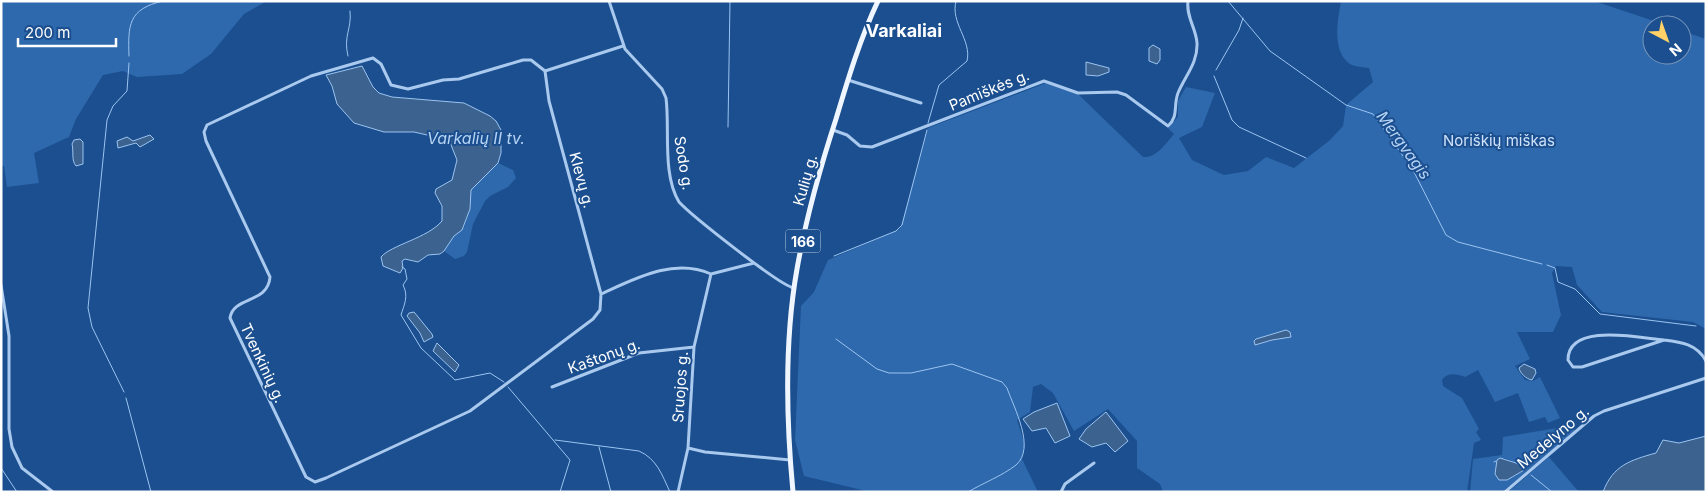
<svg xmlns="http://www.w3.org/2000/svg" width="1707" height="493" font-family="Inter,sans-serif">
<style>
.green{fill:#2e69ad;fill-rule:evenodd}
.water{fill:#3c6290;stroke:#9cc4f0}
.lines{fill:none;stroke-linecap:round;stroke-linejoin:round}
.stream{stroke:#9cc4f0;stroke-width:1}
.street{stroke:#a9c9ee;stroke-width:3}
.primary{stroke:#f0f6ff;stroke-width:5}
.labels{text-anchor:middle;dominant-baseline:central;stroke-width:4;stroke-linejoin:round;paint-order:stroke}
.shield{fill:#1b4f8f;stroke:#bbcadd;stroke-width:1}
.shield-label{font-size:14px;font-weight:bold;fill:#fff}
.street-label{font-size:15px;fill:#fff;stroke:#1b4f8f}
.park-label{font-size:15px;fill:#cfe3fa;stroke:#1b4f8f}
.water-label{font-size:16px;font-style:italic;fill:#b5d3f5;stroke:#1b4f8f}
.quarter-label{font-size:18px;font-weight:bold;fill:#fff;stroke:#1b4f8f}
</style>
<rect width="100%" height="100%" fill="#1b4f8f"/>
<!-- green -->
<path class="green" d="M1 1H267L244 14 211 54 182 74 137 77 123 71 103 75 76 119 69 137 34 153 39 183 7 187 4 166 1 165Z
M1341 1H1594L1666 25H1652V55H1682V31L1706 39V329L1693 322 1602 312 1577 285 1572 267 1556 266 1552 273 1561 315 1553 332H1517L1530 359 1515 366 1525 380 1533 381 1540 377 1560 418 1548 423 1545 417 1529 422 1518 393 1495 402 1478 370 1465 377C1456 374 1448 372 1442 380L1443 386 1462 398 1479 429 1476 432 1481 440 1474 443 1467 492H1163L1160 484 1137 468V441L1108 409 1074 431 1053 393 1041 384 1033 387 1030 412 1017 420 1025 445 1022 459 1038 492H870L804 476 795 440 801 306 814 292 828 260 900 229 928 128 1046 83 1078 94 1143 157C1157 158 1166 143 1174 134L1168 128 1178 117V101L1186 87 1215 93 1202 127 1179 138 1192 160 1224 175 1248 171 1266 157 1294 168 1330 140 1343 126 1346 105 1373 82 1369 68C1363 67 1355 67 1350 64 1331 51 1338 19 1341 1Z
M498 163 513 170 516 178 508 187 490 196 485 201 473 224 467 252 464 256 455 259 444 251 454 236 464 227 470 209 471 190Z
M1569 426 1573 427 1575 431 1502 492H1470L1473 459 1502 455 1503 437ZM1504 458 1520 465 1526 470 1507 480Z
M1549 457 1579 492H1508Z"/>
<!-- water -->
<path class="water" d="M1153 45 1160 49V60L1157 64 1149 61V48Z
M1086 62 1109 68V72L1098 76 1086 75Z
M362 66 373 87 379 93 392 97 464 103 490 116 496 121 501 130V153L498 163 471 190 470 209 462 230 454 236 444 251 440 254 428 255 418 262 405 259 402 261 403 268 400 273 383 266 381 257C391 245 428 238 442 221V206L435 193 436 189 452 180 457 160 449 140 414 132H384L354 123 337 104 332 86 326 75Z
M150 135 154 139 140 147 136 143 118 148 117 141 127 137 133 141Z
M80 139 83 142V164L76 166C71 160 74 152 72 144L74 140Z
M414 312 432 334 433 337 424 342 420 333 407 316 409 313Z
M1286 330 1290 332 1291 337 1272 340 1255 345 1254 341 1256 339Z
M437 343 459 365 455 372 433 351Z
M1524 364 1535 369 1536 373 1532 380C1526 379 1520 373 1519 368Z
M1057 403 1070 436 1055 443 1046 428 1032 431 1023 419 1034 412Z
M1106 412 1128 441 1115 452 1106 443 1092 447 1079 439 1086 429Z
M1706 436V492H1603C1613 465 1631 460 1656 453L1663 440 1679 443Z
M1500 458 1516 463 1526 469 1507 480H1499L1495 474 1497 460Z"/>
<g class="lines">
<!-- stream -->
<path class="stream" d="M1228 1 1270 51 1346 105 1373 114 1413 170 1446 235 1458 242 1542 264
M129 56C128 25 128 9 163 1
M348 56C343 36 352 29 350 11
M1216 70 1239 30 1243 18
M1214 76 1232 120 1239 127 1306 158
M928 123 939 85 967 61C972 40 950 23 956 1
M728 127 730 1
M834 256 896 231 902 225 927 130
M1547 265 1555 268 1558 282 1575 289 1600 314 1696 326
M402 267 405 269 407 279 403 285C409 296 404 305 401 315L421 348 455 380 490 373 504 382
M836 339 877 369 889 373H911L952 364 1002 382 1007 388C1014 408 1036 448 1016 465 1002 476 983 483 968 492
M508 387 570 460 560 492
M124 392 92 327 88 308 107 120 113 106 127 91 129 63
M126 398 151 492
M555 440 639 451C657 459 662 475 670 492
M599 447 611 492
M1494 462 1496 461
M1 468 17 492
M1531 475 1552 492
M247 492H248"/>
<!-- street -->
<path class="street" d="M609 1 625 49 662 89 666 98C670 129 662 174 679 202 691 215 780 286 794 288
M545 71 531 60H523L459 79 443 80 408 89 391 85 381 64 373 58 311 76 207 125 204 132 206 141 270 277C268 304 233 296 230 318L306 477 315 482 326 478 470 411 593 319 600 310 601 294C634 279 674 257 711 274
M545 71 549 101 601 294
M545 71 623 46
M848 80 921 103
M833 130 847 135 860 146 872 147 1044 81 1078 93 1117 92 1126 95 1168 126C1179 116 1173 106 1178 93 1185 76 1198 63 1197 43 1196 28 1186 17 1188 1
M754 263 711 274 694 347 688 448 705 452 790 460
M1 285 9 336V429L12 447 22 468 53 492
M1664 340 1582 367H1573L1568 360C1568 322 1640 338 1664 340 1681 342 1697 344 1706 361
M552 387 639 353 694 347
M678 492 688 448
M1061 492 1065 484 1094 463
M1505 492 1594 416 1604 411 1706 378"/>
<!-- primary -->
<path class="primary" d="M793 492C786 418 784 342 797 269 806 218 820 168 836 119 848 79 860 39 878 1"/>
</g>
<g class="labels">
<!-- shield labels -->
<rect class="shield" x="785.5" y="229.5" width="35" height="23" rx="4"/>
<g class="shield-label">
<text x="803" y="241">166</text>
</g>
<!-- street labels -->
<g class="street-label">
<text transform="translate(989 90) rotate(-22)">Pamiškės g.</text>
<text transform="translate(684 163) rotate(81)">Sodo g.</text>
<text transform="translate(582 180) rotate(75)">Klevų g.</text>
<text transform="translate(805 180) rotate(-74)">Kulių g.</text>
<text transform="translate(604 356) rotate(-20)">Kaštonų g.</text>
<text transform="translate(263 363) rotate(65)">Tvenkinių g.</text>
<text transform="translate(680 387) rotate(-86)">Sruojos g.</text>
<text transform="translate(1553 437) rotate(-40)">Medelyno g.</text>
</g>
<!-- park labels -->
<g class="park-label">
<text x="1499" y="140">Noriškių miškas</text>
</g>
<!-- water labels -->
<g class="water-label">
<text x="476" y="138">Varkalių II tv.</text>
<text transform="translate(1404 145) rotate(54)">Mergvagis</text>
</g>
<!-- quarter labels -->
<g class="quarter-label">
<text x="904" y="30">Varkaliai</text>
</g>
</g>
<!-- border -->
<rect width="1707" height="493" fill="none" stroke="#ffffff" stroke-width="5"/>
<!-- north arrow -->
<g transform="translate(1667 40) rotate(139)"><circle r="24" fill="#1b4f8f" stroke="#7695bc"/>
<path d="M0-4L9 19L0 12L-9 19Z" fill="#ffd166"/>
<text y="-8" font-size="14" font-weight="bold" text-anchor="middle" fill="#ffffff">N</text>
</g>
<!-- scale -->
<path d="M18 38v8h98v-8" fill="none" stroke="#ffffff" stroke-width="2.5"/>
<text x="25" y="38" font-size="15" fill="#ffffff" stroke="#1b4f8f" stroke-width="4" paint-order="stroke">200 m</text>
</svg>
